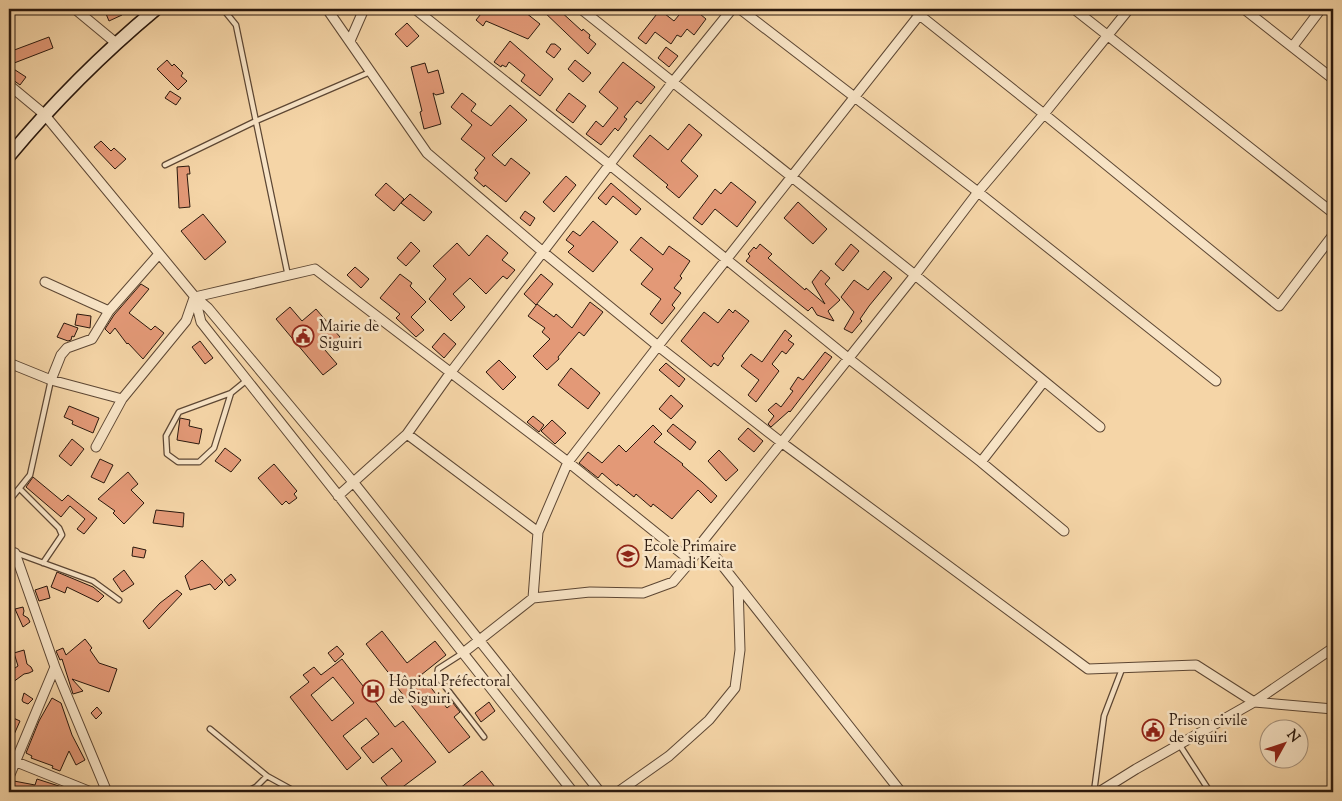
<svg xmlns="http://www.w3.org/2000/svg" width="1342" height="801" font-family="'Sorts Mill Goudy',serif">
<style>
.building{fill:#e39977;stroke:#2a180d;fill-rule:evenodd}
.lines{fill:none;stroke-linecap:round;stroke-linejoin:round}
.lane-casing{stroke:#5d4734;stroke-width:7}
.street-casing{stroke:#5d4734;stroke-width:11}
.secondary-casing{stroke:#2a180d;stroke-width:15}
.lane{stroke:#f8e4c6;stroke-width:4.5}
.street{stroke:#f8e4c6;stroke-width:9}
.secondary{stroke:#f8e4c6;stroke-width:12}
.labels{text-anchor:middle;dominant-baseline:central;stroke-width:5;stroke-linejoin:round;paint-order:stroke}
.poi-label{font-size:15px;fill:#2a180d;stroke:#f8e4c6;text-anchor:start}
</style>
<rect width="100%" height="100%" fill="#f5d5a7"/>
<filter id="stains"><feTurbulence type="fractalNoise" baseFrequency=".004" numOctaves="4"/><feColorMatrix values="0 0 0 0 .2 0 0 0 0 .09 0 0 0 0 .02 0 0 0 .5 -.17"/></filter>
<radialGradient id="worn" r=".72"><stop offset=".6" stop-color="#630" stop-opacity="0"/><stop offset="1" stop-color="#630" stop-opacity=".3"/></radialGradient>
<!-- building -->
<path class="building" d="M104 9H119L122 15 109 21Z
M485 9H521L540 24 528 39 486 21 483 26 476 20Z
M541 9H558L582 31 583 29 590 35 589 38 596 44 588 54Z
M684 9H694L706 19 694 35 687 29 681 37 677 35 671 44 655 32 646 44 638 38 660 10 674 21Z
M407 23 419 36 407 47 395 34Z
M49 37 53 48 9 65V52Z
M510 41 553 79 540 96 521 81 525 75 509 62 506 67 502 65 501 67 494 62Z
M551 44H555L561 49 554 58 546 52Z
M666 47 678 56 669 67 658 58Z
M167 60 172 66 174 64 183 73 181 76 187 81 178 90 157 69Z
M575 60 591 73 583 82 568 69Z
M623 62 655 87 641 104 637 101 624 117 627 119 618 131 615 128 601 145 586 134 596 121 603 127 618 108 599 92Z
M425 63 428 73 438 70 444 93 436 95 433 93 441 124 424 129 420 112 422 111 411 67Z
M9 66 26 77 20 85 9 77Z
M170 91 181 98 176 105 165 98Z
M462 93 476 104 471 111 491 126 510 105 527 120 492 155 505 166 511 158 530 173 506 202 485 185 484 187 474 178 478 173 475 170 485 158 461 139 472 125 451 107Z
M569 93 586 106 573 123 556 110Z
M689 124 702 135 681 161 698 176 679 198 666 187 668 185 633 156 650 135 668 150Z
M101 141 111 151 114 148 126 159 115 169 94 147Z
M189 166 190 174H187L190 207 179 208 177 167Z
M566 176 576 185 554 212 543 202Z
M731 182 756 202 737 227 715 209 702 225 693 218 715 189 721 194Z
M386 183 404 199 394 211 375 195Z
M611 183 641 209 636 215 613 196 606 205 598 198Z
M410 194 432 212 424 221 401 203Z
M798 202 827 229 813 244 784 218Z
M525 211 535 218 530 226 520 218Z
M203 214 226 242 205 260 181 231Z
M593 221 618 242 593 272 568 252 574 246 566 240 573 231 580 236Z
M487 235 508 253 502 260 515 270 507 279 503 276 486 294 470 278 453 294 465 307 451 321 429 299 446 279 433 266 457 243 469 256Z
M641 237 663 255 669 246 690 261 680 276 682 278 674 288 681 293 672 305 675 308 662 324 650 314 661 299 641 284 653 269 630 250Z
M411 242 420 251 406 266 397 258Z
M760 244 772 254 768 258 805 290 806 288 825 304 812 282 821 270 830 278 825 284 840 300 828 311 834 321 817 315 812 307 808 311 746 261 750 256 748 254 754 247 756 249Z
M851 244 859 251 843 271 835 264Z
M355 267 369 279 361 288 347 275Z
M884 271 892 278 869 306 860 319 862 321 852 333 844 329 854 312 841 297 854 280 868 290Z
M400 274 412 283 410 286 426 302 411 317 424 330 416 337 396 318 400 314 380 298Z
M541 274 553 284 536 305 524 294Z
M141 284 149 289 129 313 151 330 155 326 164 333 143 359 128 343 127 344 115 328 110 334 105 329 114 315Z
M590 302 603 312 584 336 579 332 558 357 559 359 547 370 533 356 550 339 542 332 545 328 528 316 537 304 554 317 556 314 572 328Z
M290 307 302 321 316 309 340 337 325 350 337 364 323 375 276 319Z
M729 309 733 313 735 310 749 321 722 356 724 358 718 366 714 363 711 367 681 341 704 312 718 323Z
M77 314 91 316 90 328 75 325Z
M64 323 78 328 74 337 72 336 71 340 68 341 57 337Z
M785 330 792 336 788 340 794 344 786 354 782 351 772 364 779 371 756 402 748 395 759 380 741 366 751 354 762 362Z
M444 333 456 344 444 358 432 347Z
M200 341 213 358 205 364 192 347Z
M825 352 832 357 790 412 789 411 771 427 768 424 774 416 768 410 776 403 781 407 793 391 790 389 798 377 803 380Z
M499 360 516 377 503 390 486 372Z
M666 363 685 379 679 387 659 370Z
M571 368 600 393 588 409 558 385Z
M671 395 683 406 671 419 659 409Z
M69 406 99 418 93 433 72 424 73 421 64 417Z
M533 416 544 425 539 432 527 422Z
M180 418 190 420 189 426 202 429 199 444 177 440Z
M552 420 566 433 555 444 541 431Z
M673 424 696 442 690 450 667 431Z
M653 425 662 434 654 442 683 464 682 465 702 482 717 496 711 503 698 490 672 519 653 504 651 507 636 494 634 497 618 484 617 486 602 473 598 478 579 463 588 452 602 463 619 445 626 452Z
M748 428 763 441 754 452 738 439Z
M72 439 84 449 71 466 59 456Z
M225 448 241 460 231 472 215 461Z
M719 450 738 470 726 481 708 461Z
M100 459 113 465 104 483 91 477Z
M274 464 297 491 294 494 297 498 289 504 286 501 282 505 258 478Z
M128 472 138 484 131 490 144 503 124 524 113 513 115 511 98 499Z
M33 477 62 501 68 495 97 518 84 534 77 529 85 519 70 506 61 517 26 487Z
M156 510 184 513 183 527 153 523Z
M133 547 146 550 144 558 132 556Z
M202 560 223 582 215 590 210 584 190 590 185 576Z
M124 570 134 584 122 592 113 579Z
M57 572 93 587 104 596 98 602 67 587 65 593 51 587Z
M231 574 236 580 229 586 224 580Z
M47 586 50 598 39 601 35 590Z
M177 590 182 594 149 629 143 621 160 603Z
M23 607 24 611 23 615 28 618 30 622 23 627 15 609Z
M382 631 407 663 435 641 446 655 421 675 447 708 453 703 460 712 454 717 470 737 449 753 389 677 391 676 366 644Z
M85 639 92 648 90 650 99 663 117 669 109 692 72 679 83 691 73 694 62 659 60 660 56 651 63 648 66 655Z
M337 646 344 654 335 662 328 653Z
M24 650 27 664 31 667 33 671 29 673 24 674 9 685V672L18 666 14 653Z
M342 659 395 727 403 721 436 762 396 792H392L381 778 402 761 392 748 373 763 361 748 379 734 366 718 343 736 361 758 347 770 290 697 309 682 303 675 314 667 321 675ZM333 677 354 703 332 721 311 695Z
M24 693 33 699 28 704 23 702 22 700Z
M52 698 61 703 72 735 85 760 76 765 69 751 60 771 52 768 53 766 31 758 32 756 26 753 39 721Z
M489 702 495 711 481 722 475 713Z
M97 707 102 713 96 719 91 713Z
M9 716 20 721 9 746Z
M482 771 499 792H455Z
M37 779 65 788 71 792H10L11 783 14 781 35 785Z"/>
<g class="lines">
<!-- lane casing -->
<g class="lane-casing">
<path id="lane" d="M223 9 236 25 288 276
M165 165 256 121 370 72
M231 393 214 448 199 462H178L167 454 166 436 179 412 231 393 247 380
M20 489 59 528 62 535 43 563
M9 501 30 475 51 380
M16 553 93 581 119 600
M463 653 438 669 437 676 484 737
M210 729 267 776
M1179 744 1210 792
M246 792 256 787 267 776 296 792
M1094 792 1104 716 1122 669"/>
</g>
<!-- street casing -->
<g class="street-casing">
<path id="street" d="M75 9 116 43
M327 9 427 153 543 252 658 346 781 442 1088 669 1196 665 1254 702 1333 709
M415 9 610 165 848 358 981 462 1064 531
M581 9 915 275 1100 427
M740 9 978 192 1216 381
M912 9 1044 114 1279 306 1333 235
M1074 9 1333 213
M1244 9 1333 79
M350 41 364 9
M1293 46 1321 9
M9 85 44 114 195 297 208 308 354 483 600 792
M45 282 109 311
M195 297 315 269 568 462 691 561
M195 298 201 322 573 792
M9 363 51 380 122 399
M51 380 61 355 67 348 92 339 109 311 159 254
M407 434 538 532
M96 447 122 399 186 321 194 298
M981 462 1044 381
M338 496 407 434 451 372 672 83 732 9
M703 541 901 792
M9 551 15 553 55 667 107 792
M533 598 590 592 643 593 673 582 691 561 703 541 915 275 978 192 1044 114 1129 9
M463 653 533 598 538 532 568 462 658 346 924 9
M9 759 91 792
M9 777 55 667
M618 792 669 756 709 720 735 688 740 650 738 585
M1099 792 1136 769 1254 702 1333 648"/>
</g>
<!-- secondary casing -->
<g class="secondary-casing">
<path id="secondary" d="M9 156C54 102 102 54 156 9"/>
</g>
<!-- lane -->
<use href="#lane" class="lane"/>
<!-- street -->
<use href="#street" class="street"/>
<!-- secondary -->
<use href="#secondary" class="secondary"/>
</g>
<!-- icons -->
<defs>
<g id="civic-ring" transform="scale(1.125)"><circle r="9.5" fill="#f8e4c6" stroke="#8f2418" stroke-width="1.5"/><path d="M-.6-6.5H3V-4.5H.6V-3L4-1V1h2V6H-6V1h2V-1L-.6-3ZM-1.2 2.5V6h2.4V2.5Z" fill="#8f2418"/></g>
<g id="school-ring" transform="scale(1.125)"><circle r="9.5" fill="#f8e4c6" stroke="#8f2418" stroke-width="1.5"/><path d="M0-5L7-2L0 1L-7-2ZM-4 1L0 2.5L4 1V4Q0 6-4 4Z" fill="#8f2418"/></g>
<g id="hospital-ring" transform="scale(1.125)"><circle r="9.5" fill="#f8e4c6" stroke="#8f2418" stroke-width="1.5"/><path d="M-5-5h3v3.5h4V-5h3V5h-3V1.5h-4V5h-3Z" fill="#8f2418"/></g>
</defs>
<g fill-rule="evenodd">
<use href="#civic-ring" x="303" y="336"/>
<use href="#school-ring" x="628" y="556"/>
<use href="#hospital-ring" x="373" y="691"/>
<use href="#civic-ring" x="1153" y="730"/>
</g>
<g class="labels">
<!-- poi labels -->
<g class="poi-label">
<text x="319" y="327">Mairie de<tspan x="319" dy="17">Siguiri</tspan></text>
<text x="644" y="547">Ecole Primaire<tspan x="644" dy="17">Mamadi Keita</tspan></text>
<text x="389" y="682">Hôpital Préfectoral<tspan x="389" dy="17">de Siguiri</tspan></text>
<text x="1169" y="721">Prison civile<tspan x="1169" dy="17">de siguiri</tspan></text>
</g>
</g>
<!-- margin -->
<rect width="1342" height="801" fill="none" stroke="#f5d5a7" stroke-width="30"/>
<rect x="10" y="10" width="1322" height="781" fill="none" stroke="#2a180d" stroke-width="2.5"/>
<rect x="15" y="15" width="1312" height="771" fill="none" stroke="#2a180d"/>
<!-- north arrow -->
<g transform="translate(1284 744) rotate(50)"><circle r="24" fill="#f8e4c6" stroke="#a6927c"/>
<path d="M0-4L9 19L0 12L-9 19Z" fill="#8f2418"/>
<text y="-8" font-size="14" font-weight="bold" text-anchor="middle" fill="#2a180d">N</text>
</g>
<rect width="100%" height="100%" filter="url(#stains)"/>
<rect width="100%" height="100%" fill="url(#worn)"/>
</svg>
